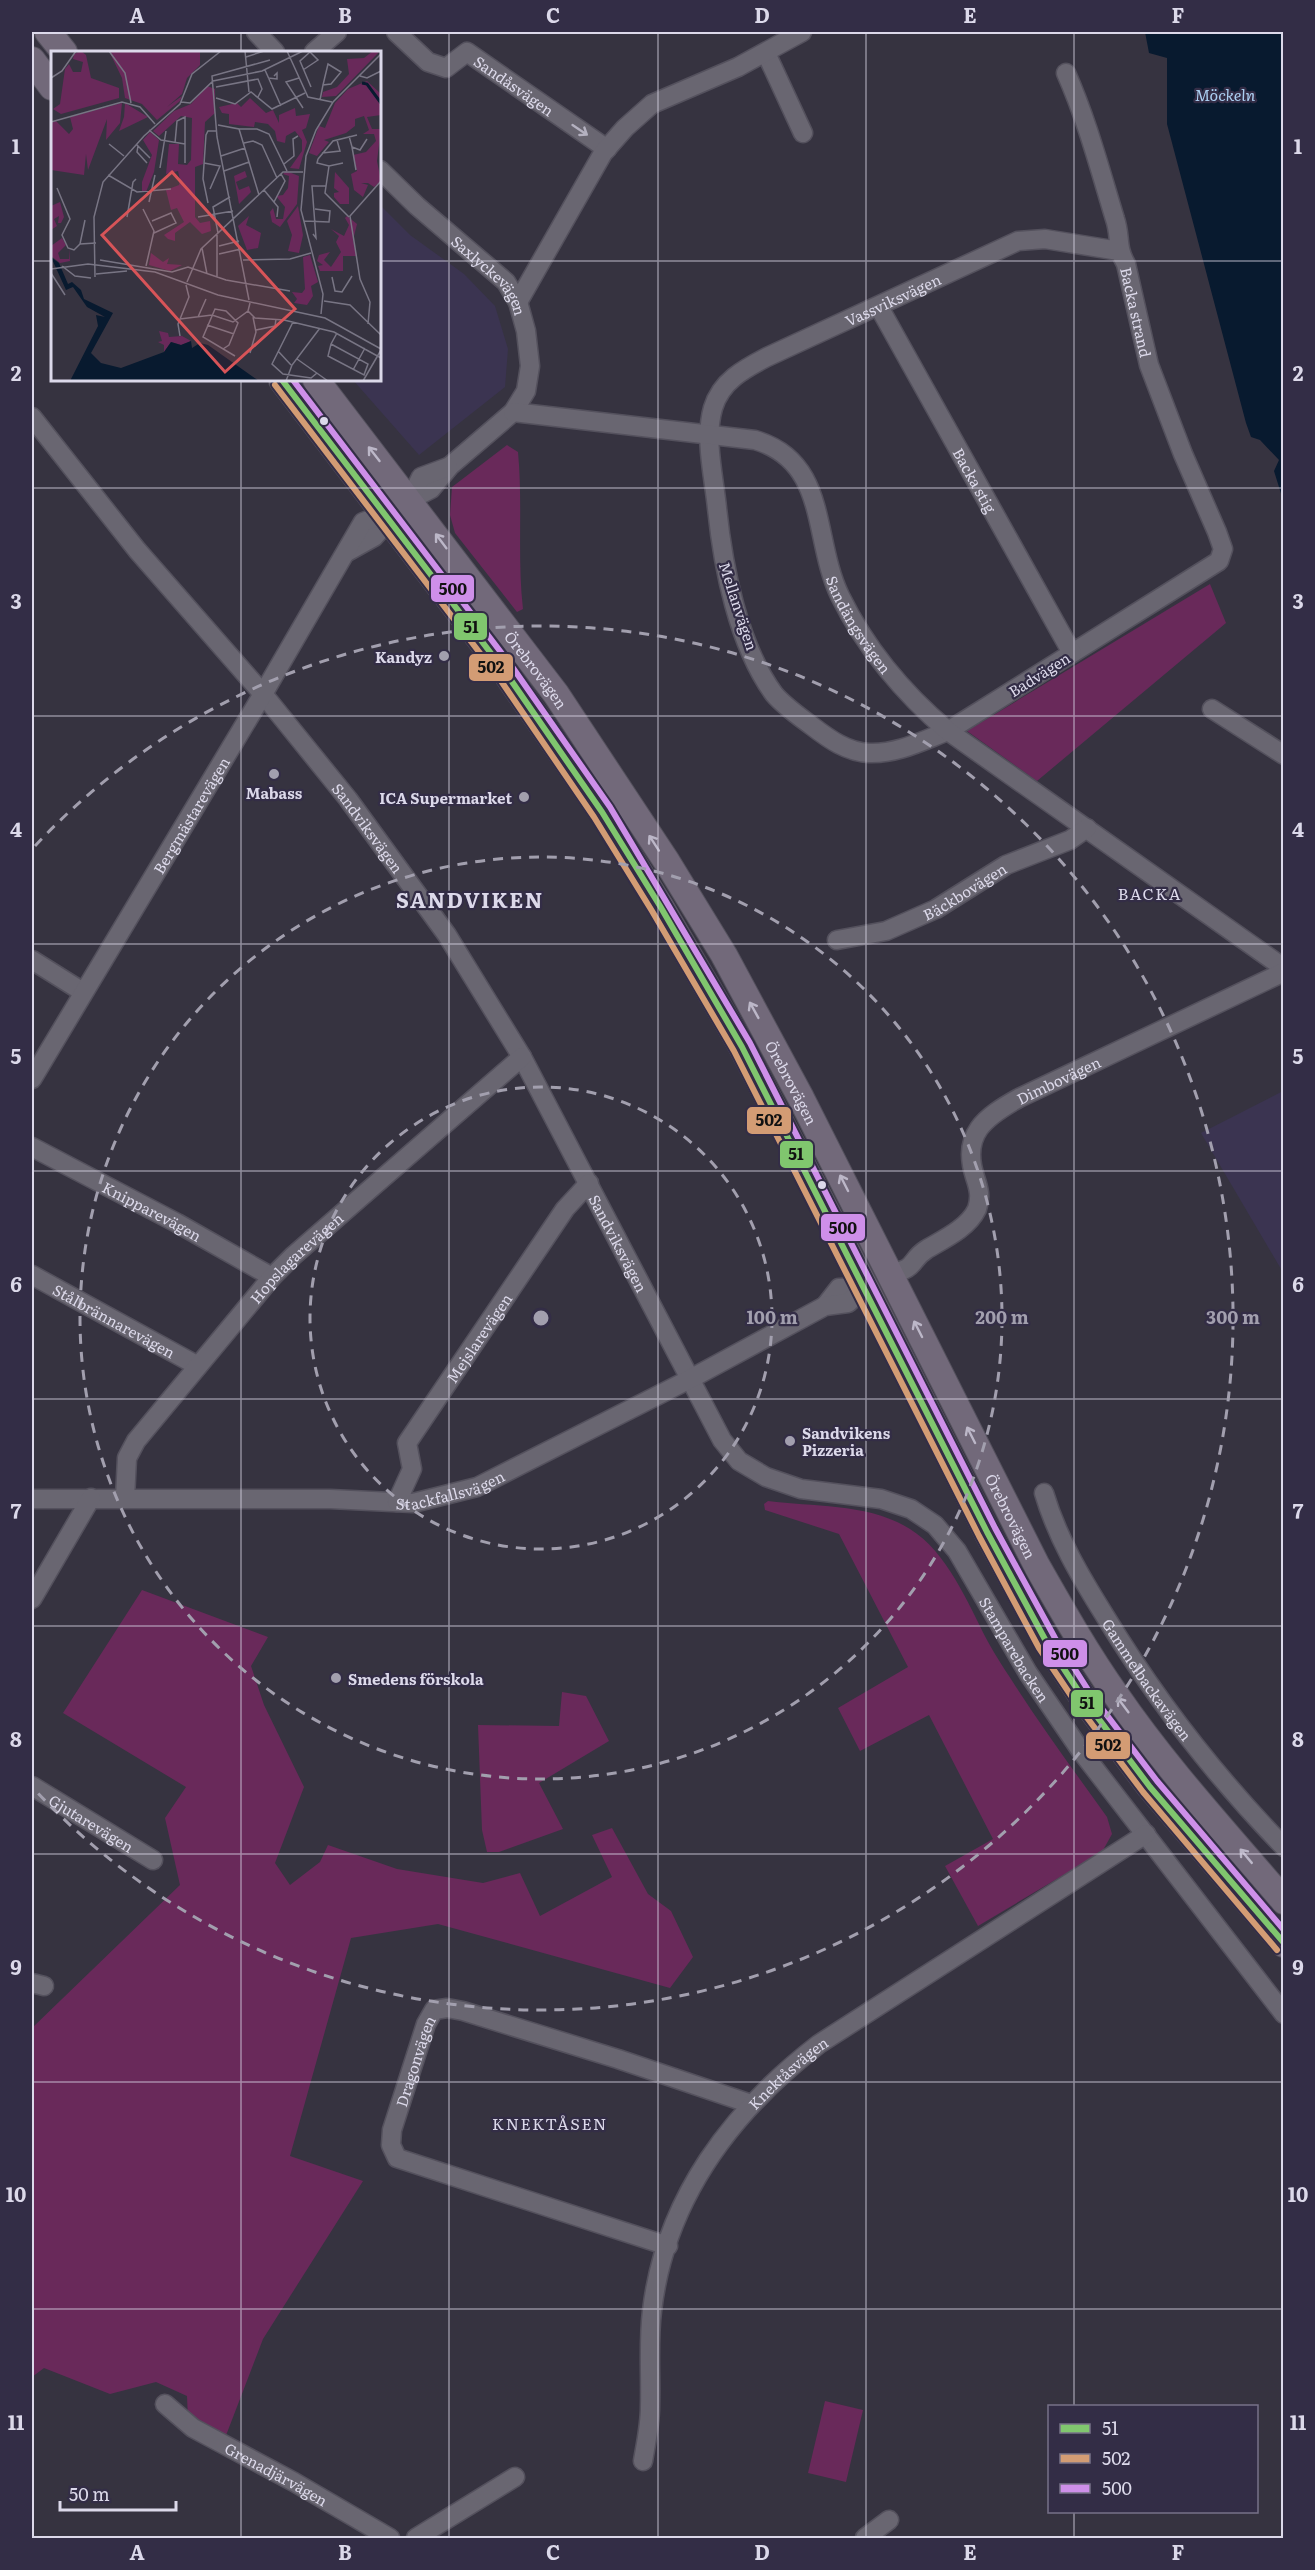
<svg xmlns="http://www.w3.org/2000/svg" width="1315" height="2570" font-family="Literata,serif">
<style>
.built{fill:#3b3451}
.green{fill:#69295a}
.water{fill:#081a2f}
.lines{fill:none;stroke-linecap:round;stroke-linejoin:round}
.minor-casing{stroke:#54515d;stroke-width:21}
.highway-casing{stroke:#54515d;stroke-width:28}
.minor{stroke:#696671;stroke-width:18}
.highway{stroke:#72697a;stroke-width:26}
.bus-1-casing{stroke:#332d46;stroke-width:10}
.bus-2-casing{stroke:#332d46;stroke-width:10}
.bus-3-casing{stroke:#332d46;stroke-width:10}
.bus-1{stroke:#80c66e;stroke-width:6}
.bus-2{stroke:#d39c74;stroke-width:6}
.bus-3{stroke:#ce8fe9;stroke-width:6}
.oneway{stroke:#b4b1c0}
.oneway2{stroke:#bcb7c8}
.grid{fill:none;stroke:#dcd9ea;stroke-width:1.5;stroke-opacity:0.55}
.ring{fill:none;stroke:#a29fae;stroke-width:3;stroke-dasharray:10 8}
.bus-dot{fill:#dcd9ea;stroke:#332d46;stroke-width:2}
.poi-dot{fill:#a29fae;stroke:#332d46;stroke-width:2}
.labels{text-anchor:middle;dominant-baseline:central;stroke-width:4.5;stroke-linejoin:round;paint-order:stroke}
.street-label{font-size:15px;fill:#dcd9ea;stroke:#332d46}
.poi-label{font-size:15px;font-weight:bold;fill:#dcd9ea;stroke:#332d46;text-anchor:end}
.water-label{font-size:16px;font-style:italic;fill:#abcef1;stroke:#332d46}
.neighbourhood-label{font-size:16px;letter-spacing:1.5px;fill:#dcd9ea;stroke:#332d46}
.district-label{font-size:21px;font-weight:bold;letter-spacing:1.5px;fill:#dcd9ea;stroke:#332d46}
.inset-river{fill:none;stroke:#081a2f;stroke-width:3}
.inset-road{fill:none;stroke:#787584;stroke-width:1.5}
.view{fill:#d85458;fill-opacity:0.15;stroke:#d85458;stroke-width:3}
.inset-edge{fill:none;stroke:#dcd9ea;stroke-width:3}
.centre{fill:#a29fae;stroke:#332d46;stroke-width:3}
.ring-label{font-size:18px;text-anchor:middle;font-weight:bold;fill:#a29fae;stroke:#332d46;stroke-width:4.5;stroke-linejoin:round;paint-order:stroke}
.line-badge{stroke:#332d46;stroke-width:2}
.pale-badge-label{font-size:16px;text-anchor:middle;font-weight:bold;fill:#111}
.neatline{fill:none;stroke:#dcd9ea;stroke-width:2}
.grid-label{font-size:20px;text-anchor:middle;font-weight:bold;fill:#dcd9ea}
</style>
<rect width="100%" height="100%" fill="#363340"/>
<!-- built -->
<path class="built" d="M380 205 410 235 464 274 495 306 508 349 505 387 419 455 353 380H380Z
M1283 1091 1284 1267 1281 1269 1201 1133Z"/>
<!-- green -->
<path class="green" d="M507 445 518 452C523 504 517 557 523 609L517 612 455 533 450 515 452 487Z
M1210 584 1226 623 1037 781 967 731Z
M768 1501C814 1507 869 1503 910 1529 947 1552 968 1603 987 1640 996 1657 1008 1674 1018 1690 1046 1733 1077 1775 1107 1817L1112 1834 1102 1852 978 1926 945 1866 993 1839 929 1715 860 1751 838 1708 908 1667 839 1534 765 1510 764 1504Z
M142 1590 268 1637 251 1666 264 1705 304 1787 275 1863 290 1885 320 1862 328 1845 397 1869 483 1883 520 1873 540 1916 612 1877 592 1835 612 1828 648 1894 671 1911 693 1957 670 1988 438 1924 351 1938 290 2156 363 2181 263 2339 225 2438 188 2419 187 2396 156 2382 110 2394 44 2368 32 2377V2028L180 1885 165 1818 186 1787 63 1713Z
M562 1692 586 1696 609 1741 539 1783 563 1829 499 1852H487L482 1830 478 1725 559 1726Z
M825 2401 863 2410 846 2482 808 2473Z"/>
<!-- water -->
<path class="water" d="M1145 32H1283V500L1274 471 1279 460 1260 440 1251 437 1246 423 1167 124V58L1149 53Z"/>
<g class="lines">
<!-- minor casing -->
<g class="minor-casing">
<g id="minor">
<path d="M256 32 275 52"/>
<path id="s1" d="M396 32 428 62 446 68 467 52 607 149"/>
<path d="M314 52 337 32"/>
<path d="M766 53 803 133"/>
<path id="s2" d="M1066 73C1087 120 1100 170 1115 219 1121 237 1116 247 1126 264L1149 365 1183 454 1217 532 1223 549 1219 561 948 731C922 741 897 754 869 753 847 752 829 739 812 726 800 717 784 706 774 694 738 645 723 567 717 508 714 477 704 439 713 408 721 381 744 369 767 357L1018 241 1045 239 1119 251"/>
<path id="s3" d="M380 170 417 206 506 282 518 302 526 331 530 366 526 391 513 412 450 466 431 489 410 500"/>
<path d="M518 302 603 153 625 128 652 104 738 67 802 32"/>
<path id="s4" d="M879 307 1072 653"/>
<path id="s5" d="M513 412 755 440C829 462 812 538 840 596 865 647 904 694 948 731L1284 968"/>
<path id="s6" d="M32 417 137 550 263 694 348 799 447 935 522 1057 722 1440 739 1461 766 1477 801 1489 881 1499 911 1509 935 1525 957 1551 1028 1673 1081 1751 1284 2014"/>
<path d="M410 500 421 477 448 467"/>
<path d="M347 552 374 537 390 519"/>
<path d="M1212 709 1284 755"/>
<path id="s7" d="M837 940 886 931 936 909 1006 865 1070 840 1087 828"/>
<path d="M32 960 83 992"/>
<path id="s8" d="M32 1079 263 694 363 522 374 518 390 519"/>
<path id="s9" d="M32 1147 177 1223 272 1277"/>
<path id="s10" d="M890 1273C918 1269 908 1261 927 1249 944 1239 968 1228 977 1209 981 1197 979 1189 975 1177 961 1134 985 1117 1019 1098L1284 972"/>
<path id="s11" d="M32 1275 198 1366"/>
<path d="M825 1306 839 1288 865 1287"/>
<path id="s12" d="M1044 1493C1057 1537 1080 1576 1105 1616 1156 1700 1215 1776 1284 1847"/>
<path id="s13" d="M125 1498 127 1458 136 1441 272 1277 293 1256 522 1057"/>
<path id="s14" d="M32 1499H330L413 1503 477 1487 692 1378 825 1306 848 1303 865 1287"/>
<path id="s15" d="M397 1502 412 1469 407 1443 565 1209 589 1183"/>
<path d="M32 1599 91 1498"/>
<path id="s16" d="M32 1786 153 1860"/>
<path d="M32 1983 44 1986"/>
<path id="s17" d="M668 2246 397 2158 391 2145 392 2130 426 2024 434 2010 447 2008 463 2011 618 2059 751 2104"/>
<path id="s18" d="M165 2404 193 2428 294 2482 390 2538"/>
<path id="s19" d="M643 2461C646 2443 650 2425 650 2407 651 2375 648 2343 652 2311 665 2199 732 2111 819 2044L1146 1834"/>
<path d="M416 2538 515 2477"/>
<path d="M865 2538 889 2520"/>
</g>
</g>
<!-- highway casing -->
<g class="highway-casing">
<g id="highway">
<path d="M48 32 64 52"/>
<path d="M32 60 52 87"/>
<path d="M282 380 506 673 602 812 660 906 742 1047 865 1287 987 1532 1047 1643 1083 1698 1150 1787 1284 1944"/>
<path id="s20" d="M316 380 556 694 667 862 724 955 801 1098 1037 1566C1062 1610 1087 1654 1116 1695 1166 1768 1227 1834 1284 1901"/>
</g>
</g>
<!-- minor -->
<use href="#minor" class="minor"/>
<!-- highway -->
<use href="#highway" class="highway"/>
<!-- bus-1 casing -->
<g class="bus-1-casing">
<path id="bus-1" d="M282 380 506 673 602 812 660 906 742 1047 987 1532 1047 1643 1083 1698 1150 1787 1284 1943"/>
</g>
<!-- bus-2 casing -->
<g class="bus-2-casing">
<path id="bus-2" d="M275 385 499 678 594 817 652 911 734 1051 979 1536 1039 1648 1076 1703 1143 1792 1277 1950"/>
</g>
<!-- bus-3 casing -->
<g class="bus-3-casing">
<path id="bus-3" d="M293 380 513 668 610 807 750 1043 995 1528 1055 1638 1090 1693 1157 1781 1284 1930"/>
</g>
<!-- bus-1 -->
<use href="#bus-1" class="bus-1"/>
<!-- bus-2 -->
<use href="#bus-2" class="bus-2"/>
<!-- bus-3 -->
<use href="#bus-3" class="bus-3"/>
</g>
<!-- one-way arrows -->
<defs><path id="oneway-shaft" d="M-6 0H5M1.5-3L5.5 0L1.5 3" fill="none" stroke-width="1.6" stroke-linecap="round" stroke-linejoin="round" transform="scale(1.5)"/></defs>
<use class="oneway" href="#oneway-shaft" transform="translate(580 130) rotate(34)"/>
<g class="oneway2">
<use href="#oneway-shaft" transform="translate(374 454) rotate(-128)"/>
<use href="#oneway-shaft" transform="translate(441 541) rotate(-127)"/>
<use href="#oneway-shaft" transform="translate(654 843) rotate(-123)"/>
<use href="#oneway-shaft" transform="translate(754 1010) rotate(-119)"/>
<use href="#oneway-shaft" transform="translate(844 1183) rotate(-117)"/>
<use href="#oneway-shaft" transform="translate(918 1329) rotate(-117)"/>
<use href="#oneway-shaft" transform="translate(971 1435) rotate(-117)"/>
<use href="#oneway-shaft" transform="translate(1123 1705) rotate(-127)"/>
<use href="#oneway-shaft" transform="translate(1246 1856) rotate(-130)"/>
</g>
<!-- grid -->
<path class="grid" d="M241 32V52M449 32V2538M658 32V2538M866 32V2538M1074 32V2406M32 261H52M380 261H1284M241 380V2538M32 488H1284M32 716H1284M32 944H1284M32 1171H1284M32 1399H1284M32 1626H1284M32 1854H1284M32 2082H1284M32 2309H1284M1074 2512V2538"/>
<!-- distance rings -->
<g class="ring">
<circle cx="541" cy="1318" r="231"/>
<circle cx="541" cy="1318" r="461"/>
<path d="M35 846A692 692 0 1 1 35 1790"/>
</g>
<!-- markers -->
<g class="bus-dot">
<circle cx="324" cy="421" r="5"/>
<circle cx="822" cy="1185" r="5"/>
</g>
<g class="poi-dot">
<circle cx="444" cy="656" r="6"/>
<circle cx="274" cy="774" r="6"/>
<circle cx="524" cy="797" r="6"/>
<circle cx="790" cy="1441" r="6"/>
<circle cx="336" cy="1678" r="6"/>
</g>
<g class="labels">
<!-- street labels -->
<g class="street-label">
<text stroke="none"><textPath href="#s1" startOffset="147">Sandåsvägen</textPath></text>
<text stroke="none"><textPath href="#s3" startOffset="153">Saxlyckevägen</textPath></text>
<text stroke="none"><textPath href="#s2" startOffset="1544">Vassviksvägen</textPath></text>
<text stroke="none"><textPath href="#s2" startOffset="250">Backa strand</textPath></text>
<text stroke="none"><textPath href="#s4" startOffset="198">Backa stig</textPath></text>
<text transform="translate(739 606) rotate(72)">Mellanvägen</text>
<text stroke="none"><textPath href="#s5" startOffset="465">Sandängsvägen</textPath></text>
<text stroke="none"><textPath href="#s20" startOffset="364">Örebrovägen</textPath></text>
<text transform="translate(1039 674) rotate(-32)">Badvägen</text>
<text stroke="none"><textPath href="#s8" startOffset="308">Bergmästarevägen</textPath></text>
<text stroke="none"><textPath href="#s6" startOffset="531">Sandviksvägen</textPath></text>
<text stroke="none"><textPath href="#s7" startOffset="138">Bäckbovägen</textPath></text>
<text stroke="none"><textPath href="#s10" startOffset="288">Dimbovägen</textPath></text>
<text stroke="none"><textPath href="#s20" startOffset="850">Örebrovägen</textPath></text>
<text stroke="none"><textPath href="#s9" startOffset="136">Knipparevägen</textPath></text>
<text stroke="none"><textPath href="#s6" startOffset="1017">Sandviksvägen</textPath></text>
<text stroke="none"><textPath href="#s13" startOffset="303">Hopslagarevägen</textPath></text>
<text stroke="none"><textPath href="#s11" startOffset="94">Stålbrännarevägen</textPath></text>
<text stroke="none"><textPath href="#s15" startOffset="190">Mejslarevägen</textPath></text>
<text stroke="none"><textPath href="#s14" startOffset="420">Stackfallsvägen</textPath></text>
<text stroke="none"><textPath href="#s20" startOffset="1336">Örebrovägen</textPath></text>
<text stroke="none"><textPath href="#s6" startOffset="1624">Stamparebacken</textPath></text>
<text stroke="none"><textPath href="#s12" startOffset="214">Gammelbackavägen</textPath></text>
<text stroke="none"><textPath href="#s16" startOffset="70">Gjutarevägen</textPath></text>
<text stroke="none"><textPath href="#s17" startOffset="387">Dragonvägen</textPath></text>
<text stroke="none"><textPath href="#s19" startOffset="432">Knektåsvägen</textPath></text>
<text stroke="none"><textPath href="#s18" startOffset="132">Grenadjärvägen</textPath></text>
</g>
<!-- poi labels -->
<g class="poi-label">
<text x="432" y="656">Kandyz</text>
<text x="274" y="792" text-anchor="middle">Mabass</text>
<text x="512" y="797">ICA Supermarket</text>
<text x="802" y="1432" text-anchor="start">Sandvikens<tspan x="802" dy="17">Pizzeria</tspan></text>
<text x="348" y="1678" text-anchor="start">Smedens förskola</text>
</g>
<!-- water labels -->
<g class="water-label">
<text x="1225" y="94">Möckeln</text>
</g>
<!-- neighbourhood labels -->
<g class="neighbourhood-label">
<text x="1150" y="893">BACKA</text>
<text x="550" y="2123">KNEKTÅSEN</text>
</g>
<!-- district labels -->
<g class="district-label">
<text x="470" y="898">SANDVIKEN</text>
</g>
</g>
<!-- overview -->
<g transform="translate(51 51)">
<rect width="330" height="330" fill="#363340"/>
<path d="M30 0 35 4 40 27 68 37V47L10 63 2 58 9 53 14 18 18 13 22 21H30L32 11 22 8 23 3ZM58 0H149V14L136 27 131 43 116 56 131 45 129 50 106 69 91 53 74 47 71 27ZM322 0H329L293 37 285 45 271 46 272 41 286 36 298 23 296 8 313 7ZM316 30 330 43V64L316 66 321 78H330L326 110 330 130 323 136 317 132H310L317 134 312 146 303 139 300 123 306 120 302 104 315 101 325 90 323 83H312L318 79 313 65 304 68V75L295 82 273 89 278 91 266 105 258 102 268 75 274 77 284 52 297 38ZM156 35 164 38V62L154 71 152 113 144 116V166L149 172 159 170 160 180 151 183 139 171 124 182V190L117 188 113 184 133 171 126 157 120 159 115 139 128 134 129 129 127 120 115 123 118 93H128L127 113 136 114 140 109 141 67 130 65 108 85 102 80 123 60 140 53ZM199 47 215 62 222 59 228 72V64L244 57 245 65 259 63 255 77 251 79 256 91 248 118 239 117 251 100V89L244 80 235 85 234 92 226 90 224 80 217 73 204 71 203 76 178 73V63L171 62 168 56 186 52 190 56ZM71 52 69 72 55 89 56 68 37 119 35 103 33 124 0 119V72L5 70 18 83 22 78 19 66ZM74 52 97 66 68 80 73 66ZM99 81 108 89 103 121 95 141 91 140V131L101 104 92 89ZM194 120 196 126 185 131 188 139 198 135 200 141 188 153 183 125ZM235 120 248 125 246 153 229 176 221 171 219 161 222 157 225 168H232L234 156 225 145 232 144 237 137 238 125 232 123ZM284 121 298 137V153H289L283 146V142L288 141 283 137ZM9 151 13 166 10 172H7L8 165 3 168 6 175 0 179V155ZM247 155 252 184 248 202 237 200 241 184 236 170ZM198 165 195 174 210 182 207 197 196 199 187 175ZM296 165 306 173 302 189 306 205H292V220H269L267 215 272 214 266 210 268 204 279 201 273 209 280 216 290 201 285 191 288 185 280 178 293 185 298 174 294 167ZM11 187 15 194 7 202 9 208H18V198L19 210 9 212 0 205V195ZM100 202 112 211 118 207 116 213 131 214 119 220 98 214ZM259 204 267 231 260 235 262 245 256 254 243 252 246 248 241 241 251 242 254 238 252 206ZM108 280 117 282 118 286 131 285 140 290 130 294 120 291 113 301V294L107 291 111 290Z" fill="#69295a"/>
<path d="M0 206 8 212 17 233 21 231 30 239 33 248 62 262 40 302 50 312 70 317 113 301 120 291 130 294 140 290 141 297 149 292 157 294 208 330H19L47 275 45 264 54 266 36 256 22 236 15 239Z" fill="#081a2f"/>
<path class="inset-river" d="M311 32 316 33 330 52"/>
<path class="inset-road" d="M58 0 74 22 80 52M194 0 198 41M236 0 257 46 281 51M259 1 249 10 260 36M195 6 213 0M214 19 230 55M252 19 267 9 259 1M309 25 316 27 330 20M0 27 11 20 25 0M217 27 226 28V22L223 25M248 27 235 31 252 57M165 36 207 28 211 38 207 46M165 47 184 53 200 41 221 58 254 42M269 49 272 34 280 33 290 21 277 13 272 34M130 51 139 52 162 30 211 20 252 0M0 71 71 51 89 56 104 73M167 74 188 78 208 144M188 78H206L218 83 236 120M98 79 110 89 134 93M298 85 301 96 309 99 316 88M124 92 126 70 134 66V112M193 92 202 90 211 94 226 127M58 93 73 105M86 94 99 107M87 95 86 101 96 112M301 96 305 119M271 102 289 100 286 89M170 105 194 97M267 108 282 90 306 84M267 108 266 112 278 115 292 112M153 112 169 115 159 138M233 113 243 105 242 88 247 85M278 115 274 142 298 166M109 117 115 80M173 120 198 111M57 124 86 141 120 138M6 137 19 168 11 184 17 197 23 199 29 193 45 192M213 139 227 156 226 166M98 151 104 124M223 151 234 130 230 123M157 152 152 128 155 84 157 80H166M92 158 103 180 95 215M76 166 82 131 85 128M147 166 182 160M101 170 120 162 125 172 103 182M253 170 278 171 279 160 264 158M167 182 162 156 179 146M262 183 265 187 261 135H275M29 193 34 169M168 195 188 190M151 197 156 223M168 203 190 198M49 209 121 221 137 216 175 229 239 240M192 209 239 208 260 202M11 215 24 225 40 227M0 218 37 213 104 221 167 244 274 267 330 298M0 222 14 244M45 223 76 220M44 226 43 166 52 131 93 85 129 53 141 23 170 0M166 226V184M281 226 284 240 291 241 301 225M136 231 150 198 232 121H252M198 249 166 86 161 25 219 9M273 250 299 254 330 284M197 260 204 267 233 269 283 281 330 307M270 263 272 243 250 159 255 105 265 79 282 51 330 3M147 266 155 248M129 268 161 264 182 271 197 260 199 252M242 271 221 313 232 323 260 327 266 322M317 273 319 251 309 228 299 165 330 130M156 274 183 283M205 279 224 275 225 268M129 285 127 273 138 246 135 234M280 293 317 313 313 324 277 305 280 293 286 282M172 298 178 294 187 272 175 260 164 258 152 286 184 305M227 300 240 314M199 302 205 281 202 266M246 308 277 330M302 319 314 297M235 330 241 314 269 277M312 330 330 299"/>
<path class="view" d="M121 121 244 258 174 321 51 184Z"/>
<rect width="330" height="330" class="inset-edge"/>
</g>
<circle cx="541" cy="1318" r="9" class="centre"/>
<g class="ring-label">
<text x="772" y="1324">100 m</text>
<text x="1002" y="1324">200 m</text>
<text x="1233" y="1324">300 m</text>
</g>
<g class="line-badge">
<rect x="430" y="574" width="45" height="29" rx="6" fill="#ce8fe9"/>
<rect x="453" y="612" width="35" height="29" rx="6" fill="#80c66e"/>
<rect x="468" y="653" width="46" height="29" rx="6" fill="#d39c74"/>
<rect x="746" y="1106" width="46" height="29" rx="6" fill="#d39c74"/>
<rect x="779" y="1140" width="35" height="29" rx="6" fill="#80c66e"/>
<rect x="820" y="1213" width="46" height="29" rx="6" fill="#ce8fe9"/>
<rect x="1042" y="1639" width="46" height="29" rx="6" fill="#ce8fe9"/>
<rect x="1070" y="1689" width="34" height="29" rx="6" fill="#80c66e"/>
<rect x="1085" y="1731" width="46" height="29" rx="6" fill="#d39c74"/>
</g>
<g class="pale-badge-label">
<text x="453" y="595">500</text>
<text x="471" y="633">51</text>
<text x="491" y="673">502</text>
<text x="769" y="1126">502</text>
<text x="796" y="1160">51</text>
<text x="843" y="1234">500</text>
<text x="1065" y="1660">500</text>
<text x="1087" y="1709">51</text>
<text x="1108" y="1751">502</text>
</g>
<!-- border -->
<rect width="1315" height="2570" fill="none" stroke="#332d46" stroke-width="66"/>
<!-- legend -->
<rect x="1048" y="2405" width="210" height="108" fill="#332d46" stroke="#777288" stroke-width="1.5"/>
<rect x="1060" y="2424" width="30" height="9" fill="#80c66e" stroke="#777288" stroke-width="1.5"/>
<text x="1102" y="2435" font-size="18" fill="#dcd9ea">51</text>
<rect x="1060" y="2454" width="30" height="9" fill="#d39c74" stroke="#777288" stroke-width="1.5"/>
<text x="1102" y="2465" font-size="18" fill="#dcd9ea">502</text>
<rect x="1060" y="2484" width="30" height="9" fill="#ce8fe9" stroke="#777288" stroke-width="1.5"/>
<text x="1102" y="2495" font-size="18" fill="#dcd9ea">500</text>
<!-- scale -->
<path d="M60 2501v9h116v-9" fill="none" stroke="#dcd9ea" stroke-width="3"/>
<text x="69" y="2501" font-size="18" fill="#dcd9ea" stroke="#332d46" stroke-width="4.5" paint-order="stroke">50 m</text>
<rect x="33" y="33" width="1249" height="2504" class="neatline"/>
<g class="grid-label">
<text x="137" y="23">A</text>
<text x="345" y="23">B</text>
<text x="553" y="23">C</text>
<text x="762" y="23">D</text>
<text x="970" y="23">E</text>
<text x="1178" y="23">F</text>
<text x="16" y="154">1</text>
<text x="1298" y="154">1</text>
<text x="16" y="381">2</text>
<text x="1298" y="381">2</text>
<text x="16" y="609">3</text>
<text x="1298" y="609">3</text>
<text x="16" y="837">4</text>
<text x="1298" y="837">4</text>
<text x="16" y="1064">5</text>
<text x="1298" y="1064">5</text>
<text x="16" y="1292">6</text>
<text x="1298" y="1292">6</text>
<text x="16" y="1519">7</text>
<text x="1298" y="1519">7</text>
<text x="16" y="1747">8</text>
<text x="1298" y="1747">8</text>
<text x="16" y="1975">9</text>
<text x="1298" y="1975">9</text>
<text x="16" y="2202">10</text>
<text x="1298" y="2202">10</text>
<text x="16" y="2430">11</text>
<text x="1298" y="2430">11</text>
<text x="137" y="2560">A</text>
<text x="345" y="2560">B</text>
<text x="553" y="2560">C</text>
<text x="762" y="2560">D</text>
<text x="970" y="2560">E</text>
<text x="1178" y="2560">F</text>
</g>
</svg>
